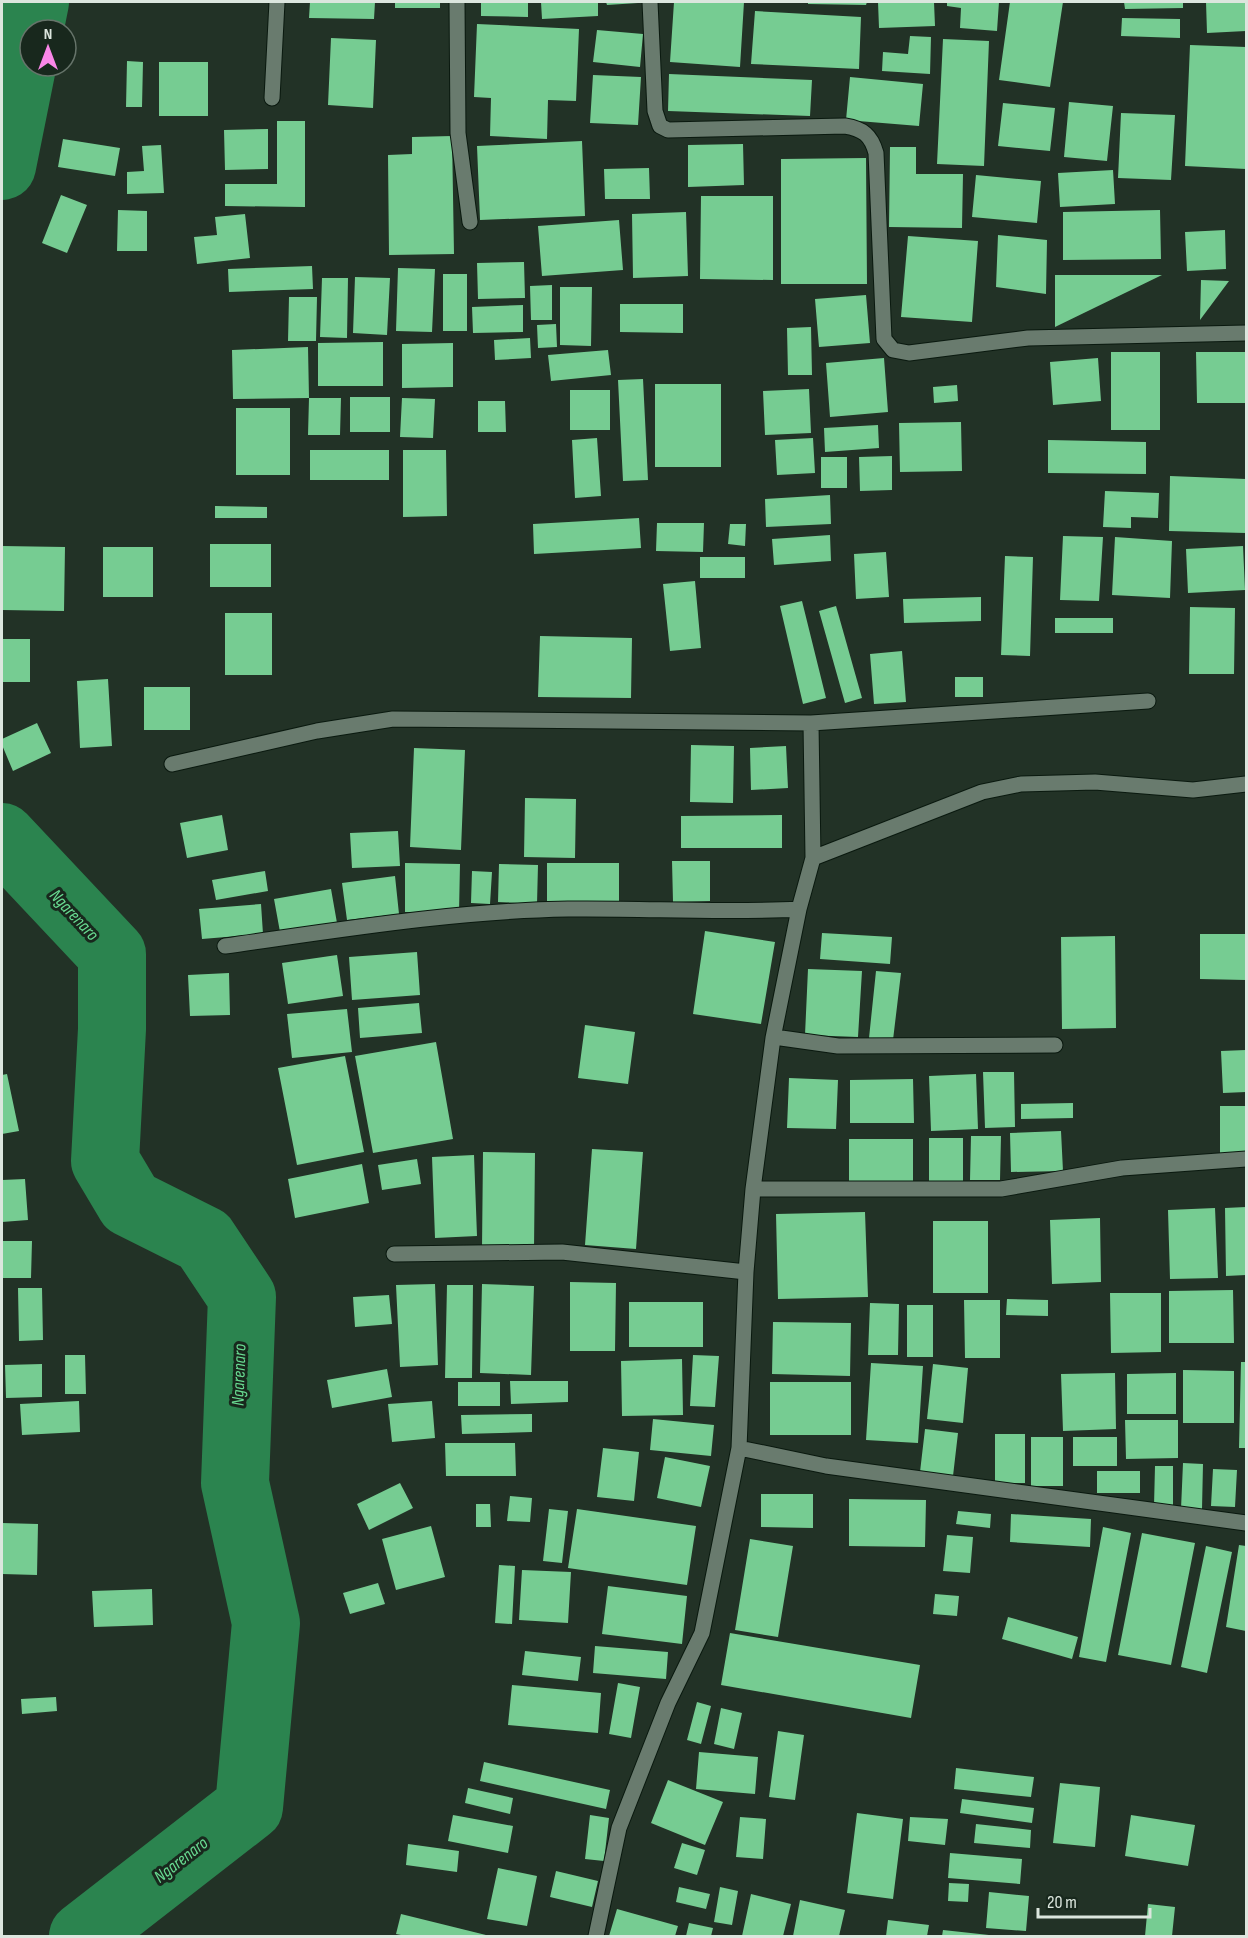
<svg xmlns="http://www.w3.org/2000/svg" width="1248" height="1938" font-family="'Sofia Sans Condensed',sans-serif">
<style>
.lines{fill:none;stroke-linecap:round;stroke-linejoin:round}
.river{stroke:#2b844f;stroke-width:68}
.building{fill:#76cc92}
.minor-casing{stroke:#0a190f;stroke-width:17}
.minor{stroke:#697b6e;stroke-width:15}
.labels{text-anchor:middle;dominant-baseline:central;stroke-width:6;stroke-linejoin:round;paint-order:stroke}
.water-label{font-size:18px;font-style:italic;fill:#68da91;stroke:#18281d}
</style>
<rect width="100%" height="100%" fill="#223226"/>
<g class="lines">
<!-- river -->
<path class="river" d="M2 166 35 2
M2 837 112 954V1029L105 1161 130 1203 204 1240 242 1297 235 1483 266 1623 249 1807 83 1936"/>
</g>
<!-- building -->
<path class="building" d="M310 2H375L374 19 309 18Z
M395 2H440V8H395Z
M481 2H528V17L481 16Z
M541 2H598V16L542 19Z
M606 2H638V3L607 5Z
M674 2H744L740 67 670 62Z
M808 2H867L866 5 808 4Z
M878 2H934L935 26 879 28Z
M947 2H999L997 31 960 28 961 8 947 6Z
M1010 2H1063L1050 87 999 80Z
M1124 2H1183V8L1125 9Z
M1206 2H1246V31L1207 33Z
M755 11 861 17 859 69 751 64Z
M1122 18 1180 19V38L1121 36Z
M477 24 579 29 576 101 548 100 547 139 490 136 491 98 474 97Z
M597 30 643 34 640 67 593 62Z
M910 36 931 37 930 74 882 71 883 52 908 54Z
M331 38 376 40 373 108 328 105Z
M943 39 989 41 984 166 937 164Z
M1190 45 1246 47V169L1185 166Z
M127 61 143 62 142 107H126Z
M159 62H208V116H159Z
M669 74 812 80 810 116 668 111Z
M593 75 641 77 638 125 590 123Z
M850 77 923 84 919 126 846 120Z
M1069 102 1113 106 1107 161 1064 157Z
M1003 103 1055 108 1050 151 998 146Z
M1121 113 1175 115 1171 180 1118 178Z
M277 121H305V207L225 206V184H277Z
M268 129V169L225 170 224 130Z
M452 136 454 254 389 255 388 155 412 154V137Z
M63 139 120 148 115 176 58 167Z
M582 141 585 216 480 220 477 146Z
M743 144 744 185 688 187V145Z
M161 145 164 193 127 194V172L144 171 142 146Z
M890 147H916V174H963L962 228 889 227Z
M866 158 867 284H781V159Z
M649 168 650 199H605L604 169Z
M1113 170 1115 204 1060 207 1058 173Z
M976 175 1041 181 1037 223 972 217Z
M61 195 87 205 67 253 42 243Z
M701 196H773V280L700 279Z
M118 210 147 211V251H117Z
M1160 210 1161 259 1063 260V212Z
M686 212 688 276 633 278 632 214Z
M245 214 250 258 197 264 194 237 217 235 215 217Z
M619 220 623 270 542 276 538 226Z
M1225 230 1226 269 1187 271 1185 232Z
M998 235 1047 240 1046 294 996 287Z
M908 236 978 241 972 322 901 317Z
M524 262 525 298 478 299 477 263Z
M312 266 313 289 229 292 228 269Z
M398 268 435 269 432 332 396 331Z
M443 274H467V331H443Z
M1055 275H1162L1055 327Z
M355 277 390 278 387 335 353 333Z
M322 278H348L347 338 320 337Z
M1201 280 1229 281 1200 320Z
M552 285V320H531L530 286Z
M560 287H592L591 346 560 345Z
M866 295 870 343 819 347 815 299Z
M289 297H317L316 341H288Z
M620 304H683V333L620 332Z
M523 305V332L473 333 472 307Z
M556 324 557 347 538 348 537 325Z
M811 327 812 375H788L787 328Z
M530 338 531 358 495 360 494 340Z
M383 342V386H318V343Z
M453 343V387L402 388V344Z
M308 347 309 398 233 399 232 350Z
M608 350 611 375 551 381 548 355Z
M1111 352H1160V430H1111Z
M1196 352H1246V403H1197Z
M884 358 888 412 830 417 826 363Z
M1098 358 1101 401 1053 405 1050 362Z
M643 379 648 480 623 481 618 380Z
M655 384H721V467H655Z
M957 385 958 401 934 403 933 387Z
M809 389 811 433 765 435 763 391Z
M570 390H610V430H570Z
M350 397H390V432H350Z
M309 398H341L340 435H308Z
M402 398 435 399 433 438 400 437Z
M478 401H505L506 432H478Z
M236 408H290V475H236Z
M961 422 962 471 900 472 899 423Z
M878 425 879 448 825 452 824 428Z
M597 438 601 496 575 498 572 440Z
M813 438 815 473 777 475 775 440Z
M1048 440 1146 442V474L1048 473Z
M310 450H389V480H310Z
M403 450H446L447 516 403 517Z
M892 456V490L860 491 859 457Z
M821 457H847V488H821Z
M1170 476 1246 479V533L1169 531Z
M1105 491 1159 493 1158 518 1131 517V528L1103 527Z
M830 495 831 524 766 527 765 499Z
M215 506 267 507V518H215Z
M639 518 641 548 534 554 533 524Z
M657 523H704L703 552 656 551Z
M730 524H746L745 546 728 544Z
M830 535 831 561 774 565 772 539Z
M1063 536 1103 537 1099 601 1060 600Z
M1115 537 1172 541 1170 598 1112 595Z
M210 544H271V587H210Z
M2 546 65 547 64 611 2 610Z
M1243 546 1245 590 1188 593 1186 549Z
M103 547H153V597H103Z
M886 552 889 597 856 599 854 554Z
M1005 556 1033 557 1030 656 1001 655Z
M700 557H745V578H700Z
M695 581 701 648 670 651 663 584Z
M981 597V621L904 623 903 599Z
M802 601 826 698 803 704 780 606Z
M836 606 862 698 845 703 819 611Z
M1190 607 1235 608 1234 674H1189Z
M225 613H272V675H225Z
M1055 618H1113V633H1055Z
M540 636 632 638 631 698 538 697Z
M2 639H30V682H2Z
M902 651 906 702 874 704 870 654Z
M955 677H983V697H955Z
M108 679 112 746 80 748 77 681Z
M144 687H190V730H144Z
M37 723 51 753 13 771 2 745V739Z
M691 745 734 746 733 803 690 802Z
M786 746 788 788 751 790 750 748Z
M414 748 465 750 461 850 410 847Z
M525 798 576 799 575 858 524 857Z
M222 815 228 850 187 858 180 823Z
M782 815V848H681V816Z
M398 831 400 866 352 868 350 833Z
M672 861H710V901L673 902Z
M405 863 460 864 459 913 405 912Z
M547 863H619V903H547Z
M499 864 538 865 537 904 498 902Z
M265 871 268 891 216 900 212 880Z
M472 871 492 872 490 904 471 903Z
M395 876 399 914 347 920 342 883Z
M331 889 337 923 280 932 274 899Z
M261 904 263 934 202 939 199 909Z
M705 931 775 942 761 1024 693 1014Z
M822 933 892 937 890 964 820 959Z
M1200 934H1246V980L1200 979Z
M1115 936 1116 1028 1062 1029 1061 937Z
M417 952 420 995 352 1000 349 957Z
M337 955 343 996 288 1004 282 963Z
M808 969 862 971 858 1037 805 1035Z
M876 971 901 973 893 1040 869 1038Z
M229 973 230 1015 190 1016 188 975Z
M419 1003 422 1033 360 1038 358 1008Z
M347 1009 352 1052 292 1058 287 1014Z
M585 1025 635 1032 628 1084 578 1078Z
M436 1042 453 1139 373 1153 355 1056Z
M1246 1050V1092L1223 1093 1221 1051Z
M345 1056 364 1152 297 1165 278 1068Z
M983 1072H1014L1015 1127 985 1128Z
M7 1074 19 1131 2 1134V1075Z
M976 1074 978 1129 931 1131 929 1076Z
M789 1078 838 1080 836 1129 787 1128Z
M913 1079 914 1123H850V1080Z
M1073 1103V1118L1021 1119V1104Z
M1220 1106H1246V1153H1220Z
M1061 1131 1063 1171 1011 1172 1010 1133Z
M971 1136H1001L1000 1180H970Z
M929 1138H963V1182H929Z
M849 1139H913V1181L849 1182Z
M592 1149 643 1152 636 1249 585 1245Z
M483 1152 535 1153 534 1249 482 1248Z
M474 1155 477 1236 435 1238 432 1157Z
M417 1159 421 1184 382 1190 378 1165Z
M362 1164 369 1203 295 1218 288 1179Z
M25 1179 28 1220 2 1222V1180Z
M1246 1207V1275L1226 1276 1225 1208Z
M1215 1208 1218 1278 1170 1279 1168 1210Z
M865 1212 868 1297 778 1299 776 1214Z
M1100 1218 1101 1282 1052 1284 1050 1220Z
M933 1221H988V1293H933Z
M2 1241H32L31 1278H2Z
M570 1282 616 1283 615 1351H570Z
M435 1284 438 1365 400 1367 396 1285Z
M482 1284 534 1286 531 1375 480 1373Z
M447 1285H473L472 1378H445Z
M18 1288H42L43 1340 19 1341Z
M1233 1290 1234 1343H1169V1291Z
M1110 1293H1161V1352L1111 1353Z
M389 1295 392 1324 355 1327 353 1297Z
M1007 1299 1048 1300V1316L1006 1315Z
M964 1300H1000V1358H965Z
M629 1302H703V1347H629Z
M870 1303 899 1304 898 1355H868Z
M907 1305H933V1357H907Z
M773 1322 851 1323 850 1376 772 1374Z
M65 1355H85L86 1394H65Z
M693 1355 719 1356 715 1407 690 1406Z
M682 1359 683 1415 622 1416 621 1361Z
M1241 1362H1246V1448H1239Z
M871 1363 923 1366 918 1443 866 1440Z
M42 1364V1397L6 1398 5 1365Z
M933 1364 968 1368 963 1423 927 1419Z
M387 1369 392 1397 332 1408 327 1380Z
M1183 1370 1234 1371V1423H1183Z
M1115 1373 1116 1429 1063 1431 1061 1374Z
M1176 1373V1414H1127V1374Z
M510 1381H568V1402L511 1404Z
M458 1382H500V1406H458Z
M770 1382H851V1435H770Z
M79 1401 80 1432 22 1435 20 1404Z
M432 1401 435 1438 392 1442 388 1404Z
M532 1414V1432L462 1434 461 1415Z
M653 1419 714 1425 711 1456 650 1450Z
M1125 1420H1178V1458L1126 1459Z
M925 1429 958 1433 953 1476 920 1472Z
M995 1434H1025V1483H995Z
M1031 1437H1063V1486H1031Z
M1073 1437H1117V1466H1073Z
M445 1443H515L516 1476H446Z
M603 1448 639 1452 634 1501 597 1497Z
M665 1457 710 1466 701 1507 657 1498Z
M1183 1463 1203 1464 1202 1509H1181Z
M1155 1466H1173V1506H1154Z
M1213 1469 1237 1470 1235 1507 1211 1506Z
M1097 1471H1140V1493H1097Z
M400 1483 413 1508 369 1530 357 1504Z
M761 1494H813V1528L761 1527Z
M510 1496 532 1498 530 1522 507 1521Z
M849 1499 926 1500 925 1547 849 1546Z
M476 1504H490L491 1527H476Z
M549 1509 568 1511 562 1563 543 1561Z
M577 1509 696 1526 687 1585 568 1568Z
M958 1511 991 1514 990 1528 956 1524Z
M1011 1514 1091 1519 1090 1547 1010 1542Z
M2 1523 38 1524 37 1575 2 1574Z
M431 1526 445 1577 396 1590 382 1539Z
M1103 1527 1131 1533 1106 1662 1079 1657Z
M1142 1533 1195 1543 1171 1665 1118 1655Z
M947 1535 973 1537 970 1573 943 1571Z
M750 1539 793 1546 778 1637 735 1630Z
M1239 1545 1246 1546V1631L1226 1627Z
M1206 1546 1232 1552 1207 1673 1181 1667Z
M499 1565 515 1566 512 1624 495 1623Z
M522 1570 571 1572 568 1623 519 1620Z
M378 1583 385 1604 350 1614 343 1593Z
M608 1586 687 1596 682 1644 602 1634Z
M152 1589 153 1625 94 1627 92 1591Z
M935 1594 959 1596 957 1616 933 1614Z
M1008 1617 1078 1637 1072 1659 1002 1639Z
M730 1633 920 1665 911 1718 721 1685Z
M595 1646 668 1652 666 1679 593 1673Z
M525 1651 581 1657 578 1681 522 1675Z
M618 1683 640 1687 631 1738 609 1734Z
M512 1685 601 1693 598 1733 508 1725Z
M56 1697 57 1711 22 1714 21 1699Z
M697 1702 711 1706 701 1744 687 1740Z
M721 1708 742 1713 734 1749 714 1744Z
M778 1731 804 1735 795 1800 769 1797Z
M699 1752 758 1757 755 1794 696 1789Z
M484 1762 610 1790 606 1809 480 1781Z
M956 1768 1034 1777 1031 1797 954 1789Z
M668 1780 723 1802 705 1845 651 1823Z
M1060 1783 1100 1787 1095 1847 1053 1843Z
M468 1788 513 1798 510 1814 465 1803Z
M962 1799 1034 1808 1032 1823 960 1813Z
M857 1813 903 1819 893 1899 847 1893Z
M453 1815 513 1826 508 1853 448 1841Z
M590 1815 609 1818 604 1861 585 1859Z
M1131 1815 1195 1825 1188 1866 1125 1856Z
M740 1817 766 1819 763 1859 736 1857Z
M910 1817 948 1819 945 1845 908 1841Z
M976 1824 1031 1830 1030 1848 974 1843Z
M682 1843 705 1850 697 1875 674 1868Z
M408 1844 459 1851 457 1872 406 1865Z
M950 1853 1022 1859 1020 1884 948 1878Z
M498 1868 537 1876 527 1926 487 1919Z
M556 1871 598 1881 592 1907 550 1897Z
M949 1883 969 1884 968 1902 948 1901Z
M679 1887 710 1894 706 1909 676 1902Z
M720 1887 738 1891 732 1925 714 1922Z
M989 1892 1029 1896 1026 1931 986 1928Z
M751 1894 791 1904 783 1936H742Z
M800 1900 845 1910 839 1936H793Z
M1148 1904 1175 1907 1172 1936H1145Z
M617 1909 678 1926 675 1936H609Z
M401 1914 490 1936H406L396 1934Z
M888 1920 929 1925 927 1936H886Z
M689 1923 713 1928 711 1936H686Z
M943 1930 989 1935 988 1936H942Z"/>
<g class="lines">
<!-- minor casing -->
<g class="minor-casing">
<path id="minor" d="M457 2 458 133 470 222
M650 2 655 111 660 126 668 130 845 126C863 129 871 135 876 153L884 339 893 350 909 353 1028 338 1246 333
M272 98 277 2
M172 764 317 731 393 719 811 723 1148 701
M813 858 982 792 1021 784 1095 782 1193 790 1246 784
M225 946C339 930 453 911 568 909 645 908 722 913 799 909
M774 1037 838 1046 1055 1045
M753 1189H1001L1122 1168 1246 1159
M394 1254 562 1252 746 1272
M739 1448 826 1466 1246 1523
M596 1936 619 1828 668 1703 702 1633 739 1448 746 1272 753 1189 773 1038 799 909 813 858 811 723"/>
</g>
<!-- minor -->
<use href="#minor" class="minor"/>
</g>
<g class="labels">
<!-- water labels -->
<g class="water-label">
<text transform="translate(74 915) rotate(47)">Ngarenaro</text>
<text transform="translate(239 1375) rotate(-88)">Ngarenaro</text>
<text transform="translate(181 1860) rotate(-38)">Ngarenaro</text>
</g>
</g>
<!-- border -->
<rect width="1248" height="1938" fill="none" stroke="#dce6de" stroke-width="6"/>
<!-- north arrow -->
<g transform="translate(48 48)"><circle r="28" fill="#18281d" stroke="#66746a" stroke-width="1.5"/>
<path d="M0-4.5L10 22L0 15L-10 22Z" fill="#fa87e8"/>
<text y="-9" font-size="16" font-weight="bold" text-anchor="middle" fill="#dce6de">N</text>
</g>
<!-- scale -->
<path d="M1038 1908v9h112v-9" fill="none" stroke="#dce6de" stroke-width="3"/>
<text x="1047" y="1908" font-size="18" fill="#dce6de" stroke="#18281d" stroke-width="4.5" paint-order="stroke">20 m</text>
</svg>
